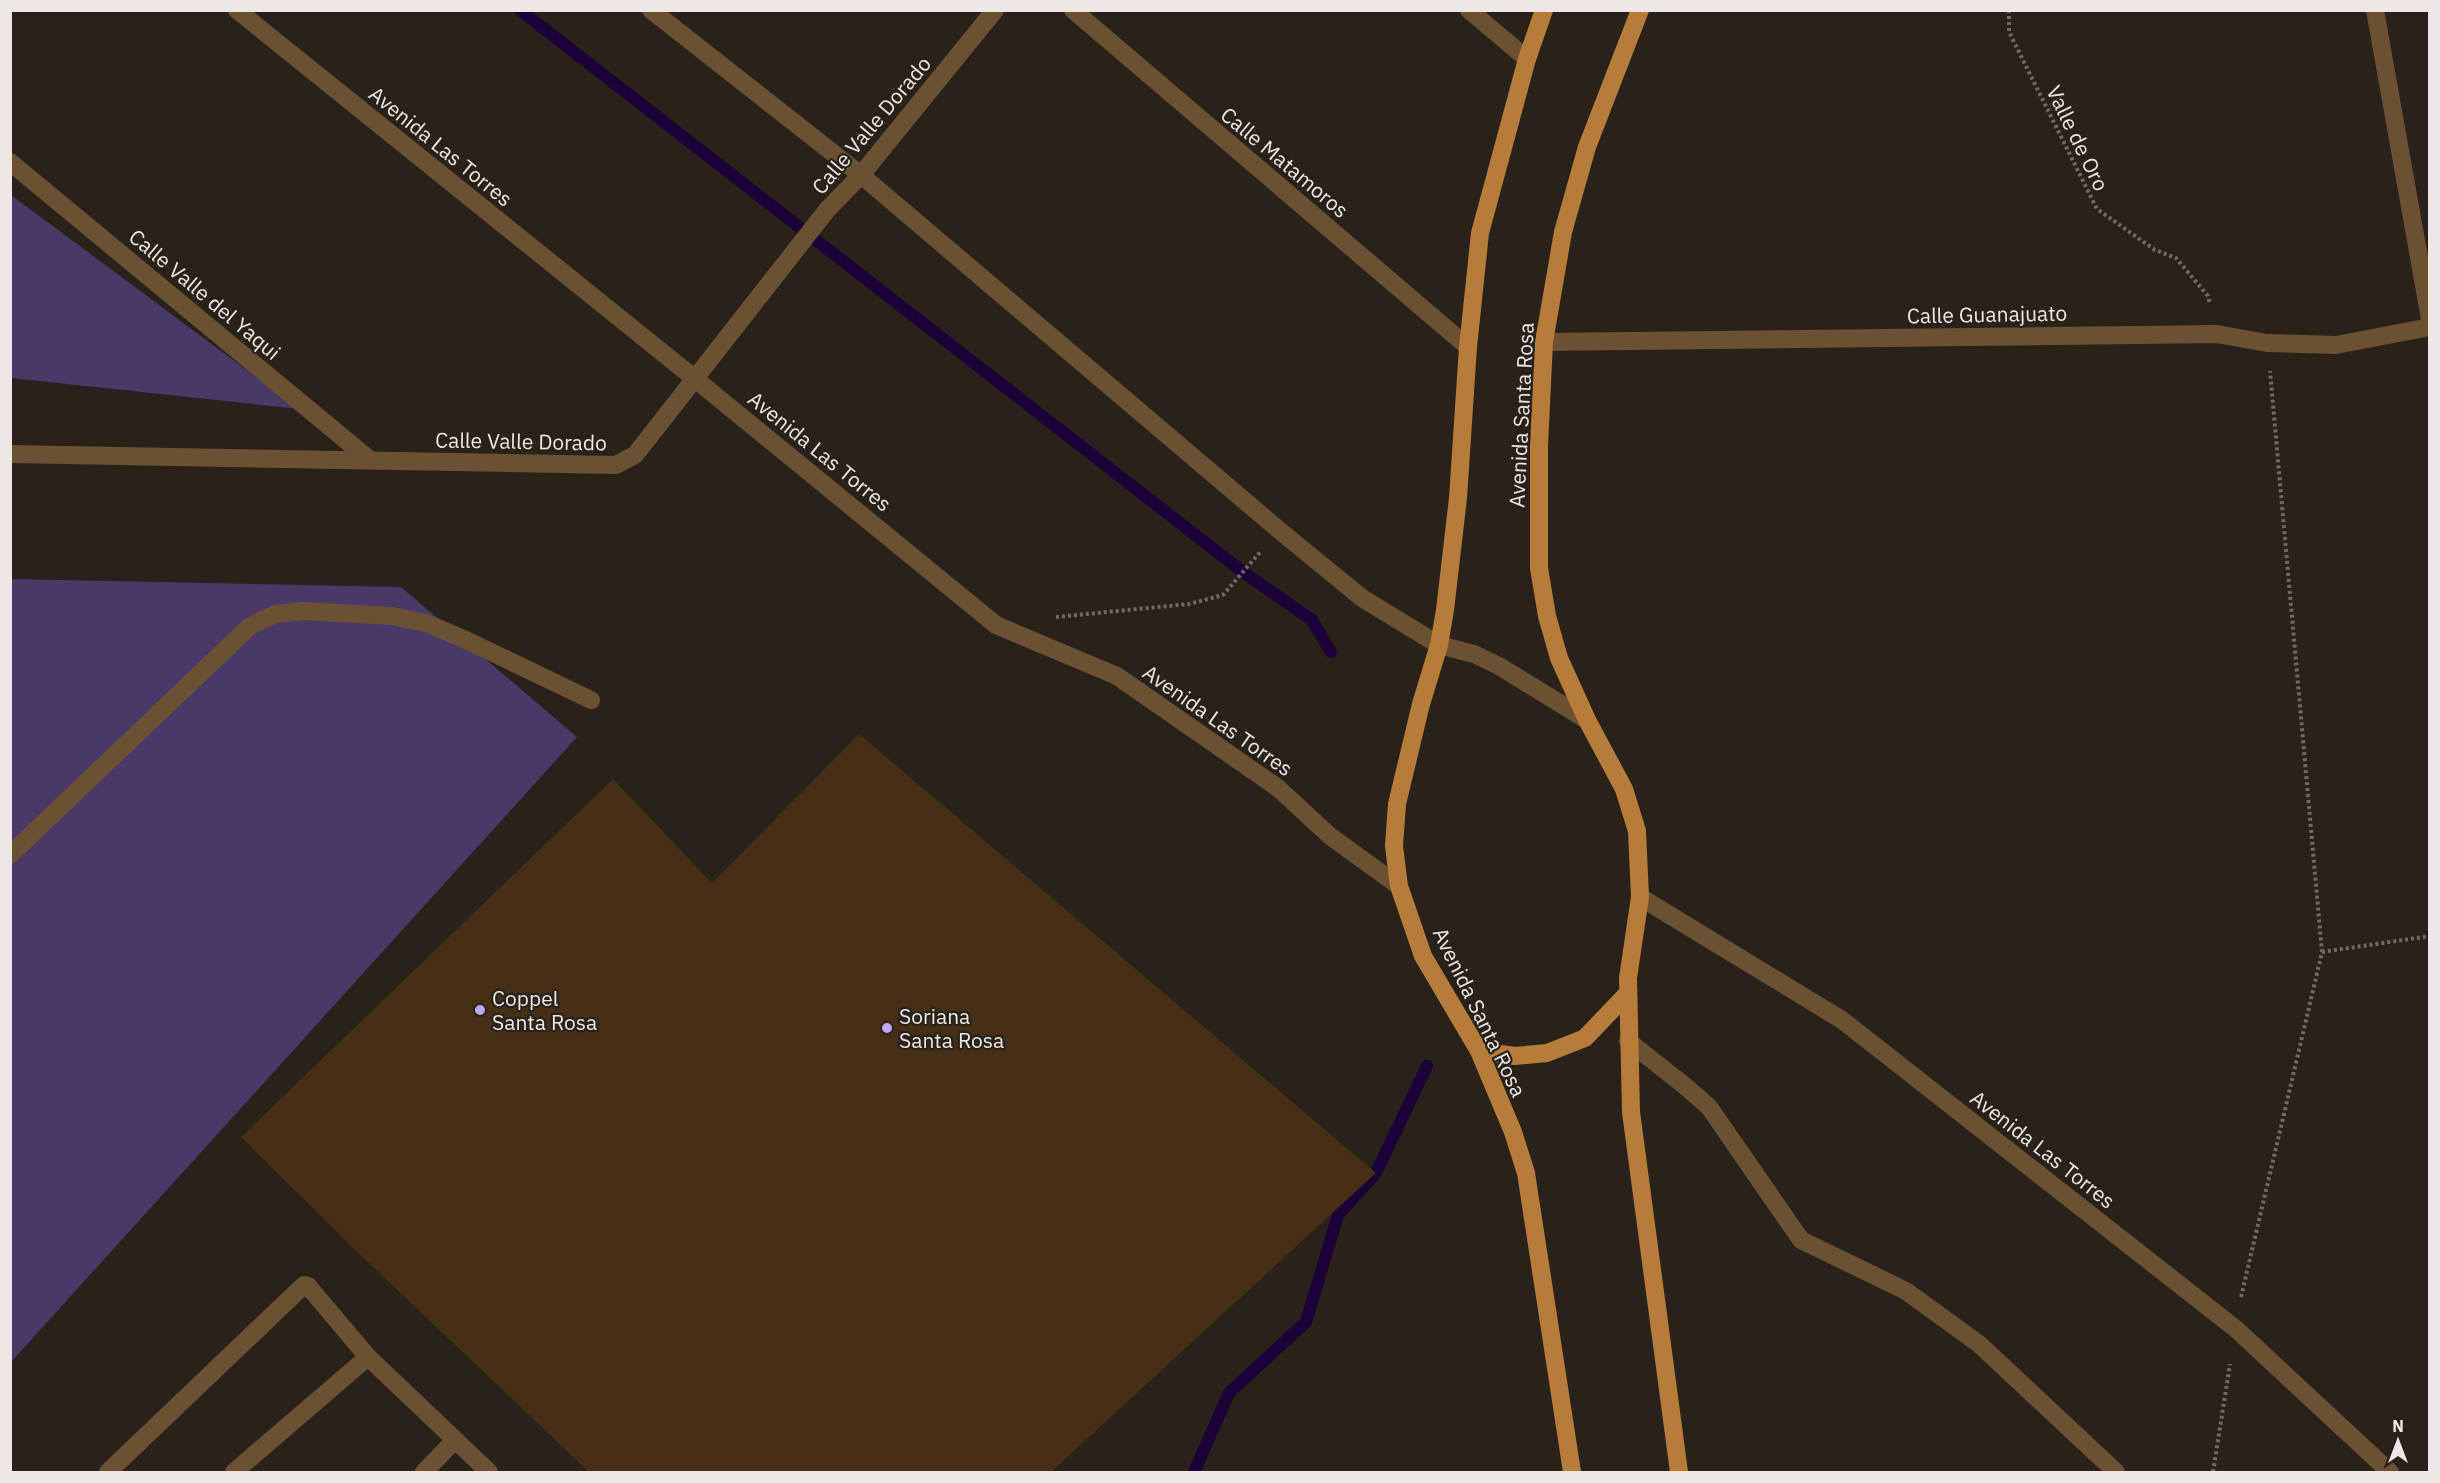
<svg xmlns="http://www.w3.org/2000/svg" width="2440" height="1483" font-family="'IBM Plex Sans',sans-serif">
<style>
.green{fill:#493968}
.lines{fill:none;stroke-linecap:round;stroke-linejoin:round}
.stream{stroke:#1b0039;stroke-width:12}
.building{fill:#462f15}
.path{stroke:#706a64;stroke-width:4;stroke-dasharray:3 3;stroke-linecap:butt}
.minor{stroke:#6c5033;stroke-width:18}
.major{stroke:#b67c39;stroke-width:18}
.poi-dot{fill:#c1a8f3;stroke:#28221b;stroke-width:2}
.labels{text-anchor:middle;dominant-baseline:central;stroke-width:4.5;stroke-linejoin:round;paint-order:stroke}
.street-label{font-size:21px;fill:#ede8e4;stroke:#28221b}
.poi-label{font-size:21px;fill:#ede8e4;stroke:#28221b;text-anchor:start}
</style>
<rect width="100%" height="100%" fill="#28221b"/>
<!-- green -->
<path class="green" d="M11 195 299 409 11 378Z
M11 579 401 587 577 737 11 1362Z"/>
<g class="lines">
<!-- stream -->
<path class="stream" d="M520 10 1243 572 1312 620 1331 652
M1194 1472 1229 1393 1306 1322 1338 1215 1376 1173 1427 1066"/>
</g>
<!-- building -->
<path class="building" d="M859 734 1376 1173 1051 1472H589L352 1247 241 1137 613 779 712 883Z"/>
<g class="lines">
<!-- path -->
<path class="path" d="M2009 10V32L2097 209 2155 250 2176 258 2208 296 2210 304
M1056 617 1189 604 1223 595 1261 551
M2322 952 2430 936
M2241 1297 2322 952 2270 371
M2213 1472 2230 1364"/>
<!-- minor -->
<path class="minor" d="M237 10 694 378 996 625 1117 676 1278 788 1330 836 1399 886
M651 10 861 175 1279 530 1362 598 1439 645 1474 654 1499 666 1587 720
M1073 10 1468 347
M1469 10 1527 59
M2375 10 2430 319
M10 162 370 460
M1544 342 2217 334 2267 343 2336 345 2430 327
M10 454 616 465 635 455 827 210 861 175 995 10
M10 855 250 626 275 614 303 611 392 616 426 623 466 640 591 700
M1640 897 1842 1020 2236 1329 2390 1472
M1628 1041 1685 1086 1709 1107 1801 1240 1906 1291 1979 1344 2116 1472
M108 1472 304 1285 308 1286 368 1357 489 1472
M234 1472 368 1357
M424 1472 455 1440"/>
<!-- major -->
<path class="major" d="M1544 10 1527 59 1480 233 1468 347 1458 498 1445 610 1439 645 1421 704 1397 804 1394 846 1399 886 1423 956 1479 1051 1513 1132 1526 1173 1572 1472
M1640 10 1587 147 1563 232 1544 342 1539 446V568L1547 616 1559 658 1587 720 1624 789 1637 831 1640 897 1628 978 1631 1112 1679 1472
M1479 1051 1515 1056 1547 1053 1585 1038 1628 993"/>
</g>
<!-- markers -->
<g class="poi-dot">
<circle cx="480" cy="1010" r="6"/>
<circle cx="887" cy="1028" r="6"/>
</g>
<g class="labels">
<!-- street labels -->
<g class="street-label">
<text transform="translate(871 125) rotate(-50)">Calle Valle Dorado</text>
<text transform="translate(2078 138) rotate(64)">Valle de Oro</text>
<text transform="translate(441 146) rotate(39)">Avenida Las Torres</text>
<text transform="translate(1285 162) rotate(40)">Calle Matamoros</text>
<text transform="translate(205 294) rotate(40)">Calle Valle del Yaqui</text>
<text transform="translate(1987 314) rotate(-1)">Calle Guanajuato</text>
<text transform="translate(1521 415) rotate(-87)">Avenida Santa Rosa</text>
<text transform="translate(521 441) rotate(1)">Calle Valle Dorado</text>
<text transform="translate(820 451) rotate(39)">Avenida Las Torres</text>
<text transform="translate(1218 720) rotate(35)">Avenida Las Torres</text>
<text transform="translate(1480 1012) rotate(64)">Avenida Santa Rosa</text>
<text transform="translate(2043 1149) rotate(38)">Avenida Las Torres</text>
</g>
<!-- poi labels -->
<g class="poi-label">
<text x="492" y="998">Coppel<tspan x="492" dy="24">Santa Rosa</tspan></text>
<text x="899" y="1016">Soriana<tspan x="899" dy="24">Santa Rosa</tspan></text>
</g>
</g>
<!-- border -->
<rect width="2440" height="1483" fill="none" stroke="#ede8e4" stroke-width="24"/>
<!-- north arrow -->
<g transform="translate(2398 1441)" stroke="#28221b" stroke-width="4.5" paint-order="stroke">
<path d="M0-4.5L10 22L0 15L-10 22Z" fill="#ede8e4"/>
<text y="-9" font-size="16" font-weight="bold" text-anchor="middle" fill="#ede8e4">N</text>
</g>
</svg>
